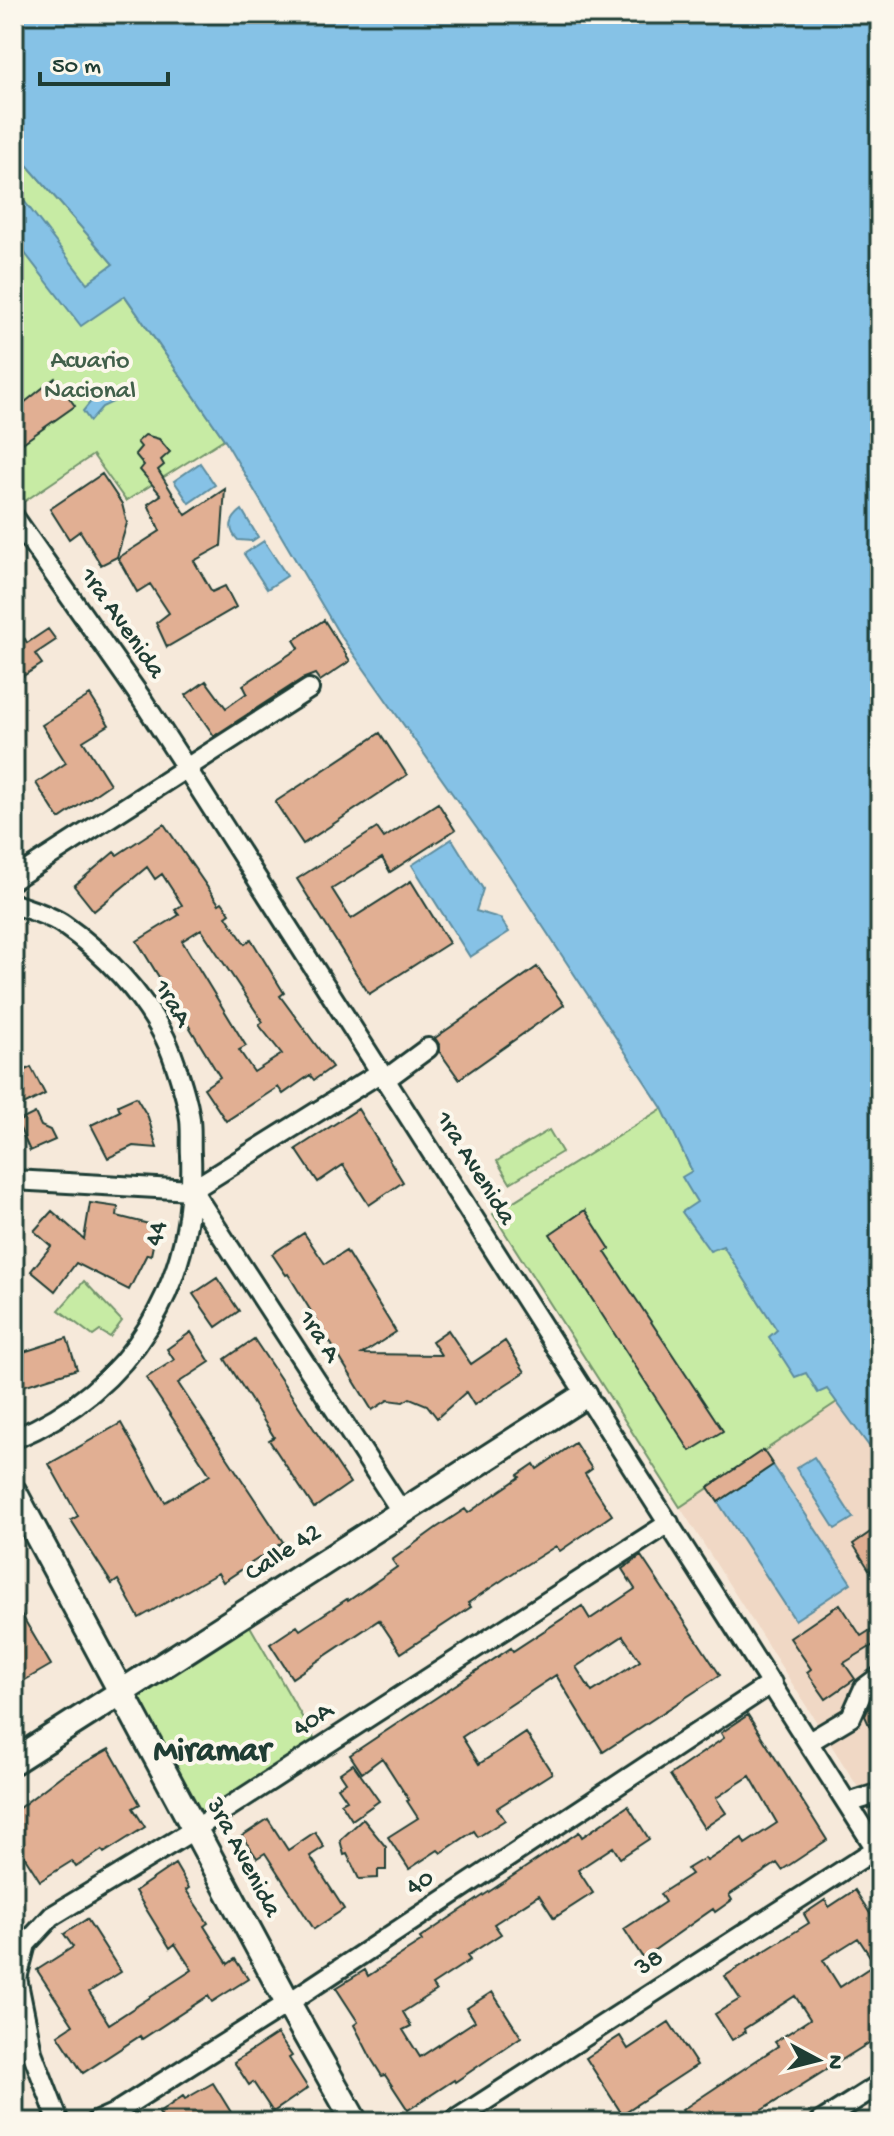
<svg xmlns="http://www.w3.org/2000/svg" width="894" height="2136" font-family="'Gochi Hand',sans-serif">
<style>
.built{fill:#f0d8c5}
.green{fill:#c7eba4;stroke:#73946c;stroke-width:2}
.water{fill:#86c2e6;stroke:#5d8d9f;stroke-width:2}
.building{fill:#e1af93;stroke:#1f3d34;stroke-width:2;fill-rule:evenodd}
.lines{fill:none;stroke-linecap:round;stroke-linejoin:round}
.minor-casing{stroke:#1f3d34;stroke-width:24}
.major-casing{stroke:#1f3d34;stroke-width:30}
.minor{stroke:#fbf7ec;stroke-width:18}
.major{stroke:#fbf7ec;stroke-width:24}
.labels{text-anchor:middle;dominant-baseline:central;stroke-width:8;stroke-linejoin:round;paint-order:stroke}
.park-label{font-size:26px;fill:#41604a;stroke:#fbf7ec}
.street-label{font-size:26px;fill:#1f3d34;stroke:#fbf7ec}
.district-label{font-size:34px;font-weight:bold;fill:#1f3d34;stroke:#fbf7ec}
</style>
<rect width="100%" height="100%" fill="#f6e9da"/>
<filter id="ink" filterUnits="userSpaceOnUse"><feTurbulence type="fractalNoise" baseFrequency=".0125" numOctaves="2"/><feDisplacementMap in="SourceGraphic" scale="16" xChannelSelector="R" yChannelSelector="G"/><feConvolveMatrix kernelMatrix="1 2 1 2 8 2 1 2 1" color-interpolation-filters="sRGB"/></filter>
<g filter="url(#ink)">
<!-- built -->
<path class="built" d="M837 1402 880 1461V1822L680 1507Z"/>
<!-- green -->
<path class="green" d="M14 150 113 264 125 296 224 439 126 501 93 455 25 501 14 489Z
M663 1108 692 1171 837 1402 680 1507 493 1214Z
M549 1130 562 1152 510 1183 497 1161Z
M84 1281 122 1321 110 1337 100 1331 93 1336 59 1310Z
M243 1614 320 1748 195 1829 122 1691Z"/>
<!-- water -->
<path class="water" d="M14 14H880V1461L827 1389 818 1393 806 1373 795 1377 769 1337 777 1330 723 1246 710 1251 682 1212 697 1202 682 1177 692 1171 662 1108 502 864 338 632 224 439 125 296 81 326 14 239V202L21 197 87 283 113 264 14 150Z
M101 389 113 393 115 401 102 407 90 421 83 411Z
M200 463 215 485 189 503 174 481Z
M242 510 258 537 252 541 238 540C227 529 230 519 242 510Z
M264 541 287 576 267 589 244 554Z
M452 839 483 889 476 911 500 918 509 932 470 957 412 865Z
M814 1457 853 1518 835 1529 796 1468Z
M773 1465 851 1583 795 1620 718 1502Z"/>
<!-- building -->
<path class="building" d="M55 378 75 406 14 449V406L19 407Z
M145 435 159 439 170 452 161 460 164 465 158 470 186 515 225 489 221 546 194 561 212 592 225 586 236 607 167 647 156 623 169 613 150 584 137 592 118 558 160 531 148 504 161 495 140 470 144 465 135 454 141 447 137 442Z
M102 474 122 504 127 523 117 557 101 565 80 531 69 539 50 509Z
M324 620 350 661 320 681 315 674 302 679 214 736 186 695 206 681 226 708 247 693 243 685 299 648 294 640Z
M48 629 56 640 35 654 42 664 23 676 14 662V646L25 639 27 643Z
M90 695 109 725 83 741 110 784 59 819 36 783 66 763 42 725Z
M380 733 407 775 303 844 275 802Z
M438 803 455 830 390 872 382 858 332 889 351 919 411 881 449 943 369 994 297 879 377 828 384 838Z
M164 824 219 904 222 902 230 913 226 916 245 944 251 939 284 993 280 996 332 1067 314 1080 310 1075 283 1094 278 1087 226 1121 204 1088 220 1077 137 941 179 915 175 910 182 905 162 874 155 879 147 867 94 911 74 886 114 852 117 855ZM201 929 263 1022 259 1025 282 1054 254 1072 239 1050 246 1046 182 941Z
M537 967 564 1005 459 1079 439 1051 440 1046 435 1038Z
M31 1067 45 1094 20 1107 14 1097V1076Z
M136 1097 148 1117 157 1148 133 1146 108 1158 91 1125 120 1111 118 1105Z
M358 1109 403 1182 369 1205 343 1165 318 1182 296 1149Z
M35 1113 41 1126 50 1130 55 1140 30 1151 17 1122Z
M90 1203 118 1207 117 1216 157 1226 151 1255 147 1254 129 1290 76 1263 55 1291 31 1271 51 1246 34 1231 52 1211 84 1239Z
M585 1210 610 1249 605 1252 723 1431 690 1451 550 1234Z
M304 1233 325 1264 346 1251 396 1332 362 1354 441 1355 432 1341 448 1330 471 1364 505 1341 525 1372 474 1405 466 1392 437 1418 427 1405 410 1398 403 1402 388 1400 372 1410 288 1274 286 1275 272 1254Z
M217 1278 239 1311 216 1327 193 1294Z
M191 1332 210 1362 178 1383 283 1542 223 1582 218 1573 139 1618 118 1580 112 1584 71 1520 78 1516 49 1464 121 1423 165 1502 210 1475 146 1378 174 1360 167 1349Z
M67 1338 77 1369 14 1389V1355Z
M254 1339 350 1483 314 1508 269 1440 274 1437 225 1359Z
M575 1443 592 1469 585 1474 612 1515 560 1551 556 1546 516 1571 468 1603 471 1607 401 1653 379 1620 292 1678 270 1644 297 1626 300 1630 347 1599 348 1601 397 1567 392 1560 436 1528 465 1509 468 1513 520 1477 518 1475 534 1464 537 1469Z
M763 1450 773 1465 718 1502 708 1487Z
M872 1531 880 1543V1565L870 1571 853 1544Z
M641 1556 720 1675 603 1752 556 1675 462 1737 479 1764 526 1733 552 1773 497 1808 505 1820 478 1837 474 1831 441 1853 438 1850 409 1869 388 1837 418 1818 407 1801 409 1800 382 1758 362 1773 350 1755 511 1648 513 1651 582 1606 590 1619 635 1589 622 1569ZM623 1636 640 1661 592 1692 576 1667Z
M14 1602 51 1665 20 1683 14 1673Z
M840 1604 861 1636 880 1624V1641L844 1663 855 1679 826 1699 807 1672 811 1669 790 1638Z
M880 1691V1750L865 1716 874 1696Z
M748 1715 827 1840 782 1870 777 1863 729 1895 732 1900 715 1912 713 1909 643 1958 624 1929 665 1902 660 1894 691 1874 687 1869 705 1858 707 1861 742 1838 745 1844 777 1823 750 1776 716 1798 726 1813 704 1828 670 1775 724 1738 721 1733Z
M109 1749 140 1804 133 1808 145 1827 104 1853 102 1850 76 1867 72 1861 40 1881 14 1840V1812L62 1775Z
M353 1764 379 1801 352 1820 341 1803 347 1800 338 1787 346 1782 340 1773Z
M628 1806 649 1839 620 1858 613 1847 578 1870 593 1893 554 1918 539 1895 494 1924 501 1934 467 1956 470 1960 432 1985 436 1991 403 2012 411 2026 403 2030 420 2057 475 2021 467 2008 492 1992 521 2037 455 2082 454 2080 408 2110 385 2075 382 2076 372 2060 354 2025 358 2022 336 1988 365 1970 368 1976 422 1941 420 1938 454 1915 579 1832 582 1837Z
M268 1819 288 1850 315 1832 324 1847 310 1856 344 1909 314 1929 265 1853 257 1858 242 1836Z
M363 1819 386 1847V1870H378V1878L359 1879 347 1854 344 1855 340 1840Z
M175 1864 189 1888 186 1890 208 1923 204 1926 228 1964 235 1959 248 1979 212 2002 208 1996 142 2039 140 2036 83 2073 58 2035 73 2025 37 1970 73 1947 64 1934 87 1919 121 1972 89 1992 109 2024 192 1970 175 1944 170 1948 135 1891Z
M855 1890 880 1929V2036L743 2122H690L682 2110 778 2046 775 2042 810 2019 795 1996 744 2029 745 2032 732 2040 715 2014 740 1999 725 1976 809 1923 804 1914 825 1900 829 1907ZM858 1938 875 1964 840 1987 823 1960Z
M669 2022 697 2065 622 2114 586 2058 620 2036 628 2049Z
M277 2034 292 2056 289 2058 308 2088 273 2112 253 2082 249 2085 234 2062Z
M213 2083 237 2122H165L159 2113 183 2096 185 2099Z"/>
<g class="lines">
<!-- minor casing -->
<g class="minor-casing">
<path id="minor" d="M14 517 141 698 187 769 880 1855
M14 879 309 689
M14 904C30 910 50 915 64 925 104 953 143 994 165 1038 173 1054 186 1095 189 1113 192 1126 190 1142 191 1155 196 1283 133 1389 14 1439
M386 1079 428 1048
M14 1180 192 1190
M192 1190 401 1511
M192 1190 381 1072
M809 1742 851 1717 864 1688 880 1676
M848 1803 880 1793
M59 2122 32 2052 17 1978 26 1944 52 1916 195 1829 669 1523
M95 2122 113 2114 288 2003 772 1683
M452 2122 876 1849
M820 2122 880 2084"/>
</g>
<!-- major casing -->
<g class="major-casing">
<path id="major" d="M14 1492 288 2003 355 2122
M14 1761 585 1395"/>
</g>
<!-- minor -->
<use href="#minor" class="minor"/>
<!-- major -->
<use href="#major" class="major"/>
</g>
</g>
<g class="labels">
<!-- park labels -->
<g class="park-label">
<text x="90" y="362">Acuario<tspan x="90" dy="30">Nacional</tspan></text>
</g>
<!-- street labels -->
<g class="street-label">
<text transform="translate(121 624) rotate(55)">1ra Avenida</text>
<text transform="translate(171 1004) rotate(59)">1raA</text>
<text transform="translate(474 1169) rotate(58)">1ra Avenida</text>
<text transform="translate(158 1234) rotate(-77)">44</text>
<text transform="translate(318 1337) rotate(57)">1ra A</text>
<text transform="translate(284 1554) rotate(-33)">Calle 42</text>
<text transform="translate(314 1721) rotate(-33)">40A</text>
<text transform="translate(242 1858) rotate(62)">3ra Avenida</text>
<text transform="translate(421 1884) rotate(-33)">40</text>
<text transform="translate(650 1964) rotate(-33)">38</text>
</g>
<!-- district labels -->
<g class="district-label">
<text x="212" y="1753">Miramar</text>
</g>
</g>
<!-- margin -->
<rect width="894" height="2136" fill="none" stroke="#fbf7ec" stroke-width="48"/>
<rect x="24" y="24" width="846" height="2088" fill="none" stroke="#1f3d34" stroke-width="3" filter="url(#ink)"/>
<!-- north arrow -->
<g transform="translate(818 2060) rotate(97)" stroke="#fbf7ec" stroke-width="6" paint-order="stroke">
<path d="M0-6L14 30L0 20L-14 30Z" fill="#1f3d34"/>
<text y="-12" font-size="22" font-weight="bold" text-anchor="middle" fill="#1f3d34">N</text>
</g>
<!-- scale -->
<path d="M40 72v12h128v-12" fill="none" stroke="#1f3d34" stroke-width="4"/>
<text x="52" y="72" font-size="24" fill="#1f3d34" stroke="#fbf7ec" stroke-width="6" paint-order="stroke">50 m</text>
</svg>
